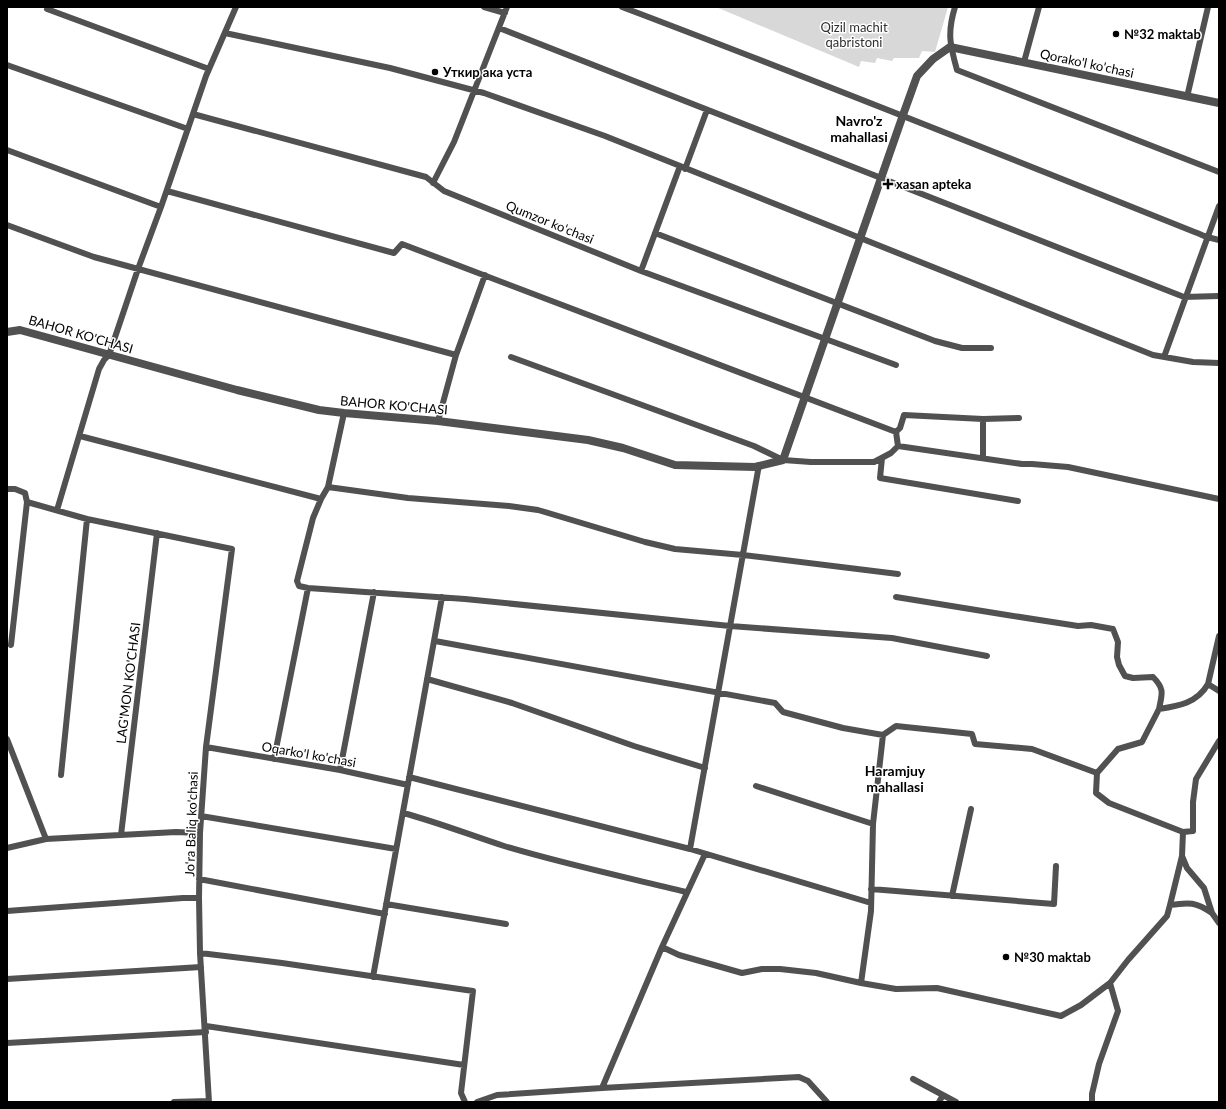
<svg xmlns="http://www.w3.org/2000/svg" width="1226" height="1109" font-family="Lato,sans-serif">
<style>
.green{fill:#d8d8d8}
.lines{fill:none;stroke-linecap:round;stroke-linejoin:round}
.minor{stroke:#515151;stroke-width:6}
.tertiary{stroke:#515151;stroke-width:8}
.poi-dot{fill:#000;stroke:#fff;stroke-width:1.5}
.labels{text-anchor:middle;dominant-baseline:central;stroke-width:3;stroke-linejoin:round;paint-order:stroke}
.park-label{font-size:13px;fill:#2f2f2f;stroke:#fff}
.poi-label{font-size:13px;font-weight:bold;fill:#000;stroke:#fff;text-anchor:start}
.street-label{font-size:13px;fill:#000;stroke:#fff}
.neighbourhood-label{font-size:14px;font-weight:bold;fill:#000;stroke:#fff}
</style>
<rect width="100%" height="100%" fill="#fff"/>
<!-- green -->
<path class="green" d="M716 7H948L935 52 922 51 919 58H894L892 61 877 58 875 63 861 61 859 67Z"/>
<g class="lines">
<!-- minor -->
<path class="minor" d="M484 7 505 13
M622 7C818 81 1012 159 1207 237L1219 240
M955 7C947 33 950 45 957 70L1219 172
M47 9 209 69
M499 28 1184 297 1219 296
M225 33 390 68 484 93 605 136 1153 355 1193 362 1219 363
M1024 62 1039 7
M7 65 188 129
M1187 97 1208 7
M193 114 426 177 444 191 641 271 896 365
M7 150 161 207
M685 169 707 110
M433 183 454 142 507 7
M167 191 394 253 402 244 896 432
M7 225 94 257 456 355
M655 233 935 341 962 348H991
M641 271 680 166
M511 357 754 446 783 460 811 462H874L891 453 898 446 896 432
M1164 357 1219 206
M344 413 328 487 321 499 313 518 297 581 299 586 308 588 465 599 730 626 892 638 987 656
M438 421 456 355 485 275
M896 432 900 428 904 415 983 419 1019 418
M80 436 321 499
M898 446 1022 464H1032L1068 467 1219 499
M882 458 880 478 1018 501
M983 458V419
M328 487 408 498 509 506 538 510 645 542 675 549 743 555 898 574
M7 489H15L25 493 27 502 11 645
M27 502 87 519 232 549 206 747 200 833 199 898 200 953 209 1102
M57 510 99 369 104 360 109 355 138 269 161 207 206 76 236 7
M896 597 1007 615 1078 626 1091 625 1113 629 1118 642 1117 657 1119 665 1125 676 1133 678 1153 677C1165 689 1162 694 1159 709
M1219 636 1208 684C1197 703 1179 706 1159 709L1142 742 1118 749 1097 773 1096 793 1109 803 1183 832 1193 831V802L1196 779 1219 741
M435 641 775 703 783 712 843 728 883 735 896 726 972 734 975 744 1032 749 1097 773
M427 679 512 703 634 746 705 768
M1208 684 1219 691
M7 739 46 839
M206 747 340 770 408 785
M274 759 308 588
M340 770 374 592
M61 775 87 519
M409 777 690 849 871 903
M756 786 873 824
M403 813C437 822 470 835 504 846 564 864 625 877 686 892
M201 816 396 849
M1183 832 1182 856 1187 868 1204 888 1212 913 1219 923
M121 835 157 533
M7 848 46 839 176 832 200 833
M690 849 759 465
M1182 856 1170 905C1189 902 1196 902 1212 913
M199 879 385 914
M871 889 1054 904 1056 866
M952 896 971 809
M386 904 506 924
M7 911 183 898H199
M662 947 679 955 742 973 762 969H780L816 973 861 983 896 989 937 988 1061 1016 1081 1005 1110 983 1128 960 1167 916 1170 905
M200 953 282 963 473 991 461 1093 465 1102
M373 977 442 597
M7 979 201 967
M861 983 871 911 873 824 883 735
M206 1026 464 1065
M7 1043 206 1032
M913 1079 956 1102
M602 1088 799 1077 808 1081 827 1102
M174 1102 209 1101
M477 1102 497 1095 602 1088 662 947 705 854
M939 1102 943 1095
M1092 1102V1094L1099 1064 1118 1011 1110 983"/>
<!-- tertiary -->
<path class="tertiary" d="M7 332 20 330 237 390 319 410 344 413 438 421 588 440 623 448 675 465 755 467 783 460 903 115 917 76 933 59 950 47 1219 103"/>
</g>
<!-- markers -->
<g class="poi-dot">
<circle cx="1116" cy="34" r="4"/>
<circle cx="435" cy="72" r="4"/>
<path d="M886 178h4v4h4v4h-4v4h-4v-4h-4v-4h4z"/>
<circle cx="1006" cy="957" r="4"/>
</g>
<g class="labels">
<!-- park labels -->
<g class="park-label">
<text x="854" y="27">Qizil machit<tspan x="854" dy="15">qabristoni</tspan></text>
</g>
<!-- poi labels -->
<g class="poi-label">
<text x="1124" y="34">№32 maktab</text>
<text x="443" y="72">Уткир ака уста</text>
<text x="896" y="184">xasan apteka</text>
<text x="1014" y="957">№30 maktab</text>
</g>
<!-- street labels -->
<g class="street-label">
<text transform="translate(1087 63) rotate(12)">Qorako'l ko'chasi</text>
<text transform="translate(550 222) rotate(22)">Qumzor ko'chasi</text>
<text transform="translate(81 334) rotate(16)">BAHOR KO'CHASI</text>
<text transform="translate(394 405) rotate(5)">BAHOR KO'CHASI</text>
<text transform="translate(128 683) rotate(-83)">LAG'MON KO'CHASI</text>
<text transform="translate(309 754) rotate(10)">Oqarko'l ko'chasi</text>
<text transform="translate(191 824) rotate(-88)">Jo'ra Baliq ko'chasi</text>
</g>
<!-- neighbourhood labels -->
<g class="neighbourhood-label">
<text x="859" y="120">Navro'z<tspan x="859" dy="16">mahallasi</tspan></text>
<text x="895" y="770">Haramjuy<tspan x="895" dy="16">mahallasi</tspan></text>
</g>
</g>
<!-- border -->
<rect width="1226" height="1109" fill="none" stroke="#000000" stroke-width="16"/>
</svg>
